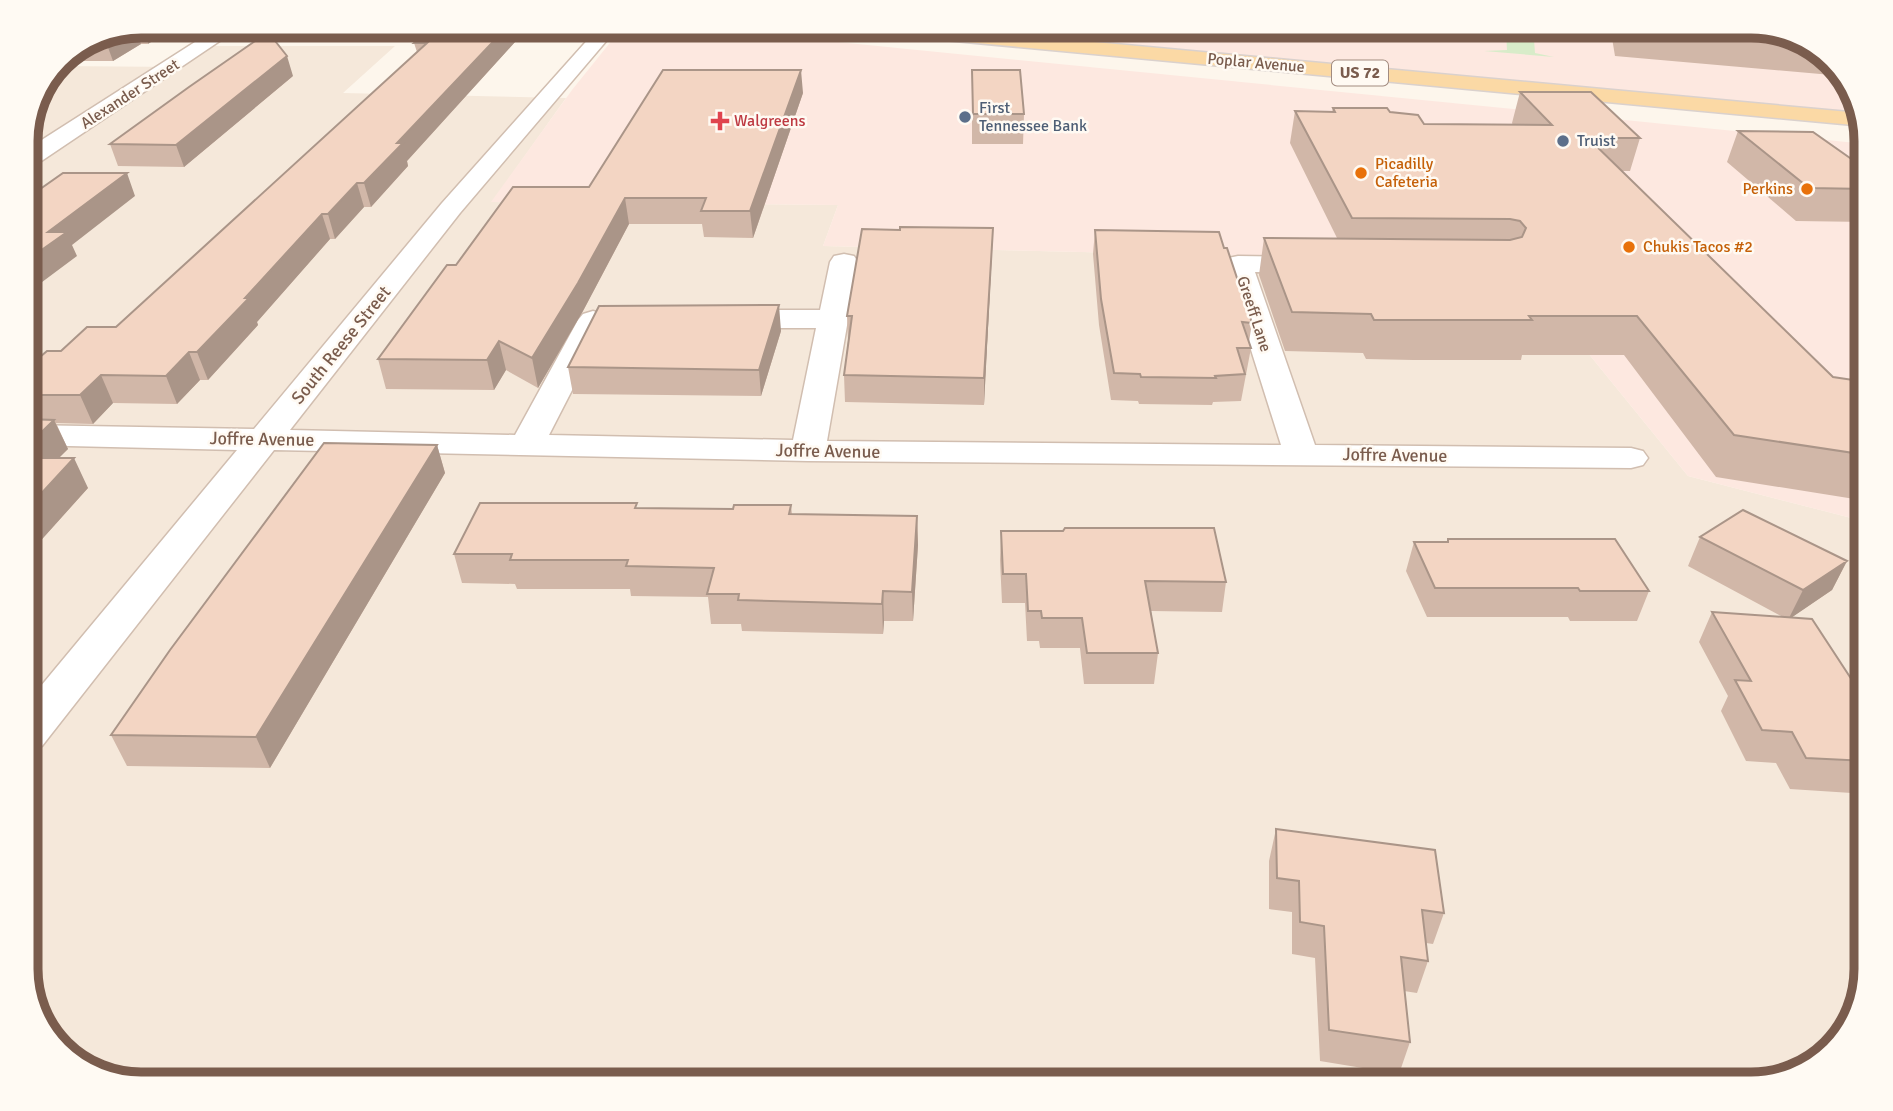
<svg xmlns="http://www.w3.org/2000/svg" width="1893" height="1111" font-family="Signika,sans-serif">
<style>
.residential{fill:#f5e8da}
.commercial{fill:#fde8e0}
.green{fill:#d8ecc9}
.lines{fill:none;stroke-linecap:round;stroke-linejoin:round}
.minor-casing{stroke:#d1beb0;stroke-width:3}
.primary-casing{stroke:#dad1cd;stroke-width:3}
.minor{fill:#fff;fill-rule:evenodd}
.primary{fill:#fbd9a5;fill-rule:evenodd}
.wall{fill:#d1b7a8}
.shaded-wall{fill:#aa9588}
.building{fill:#f3d5c3;stroke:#aa9588;stroke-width:2}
.service-dot{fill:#5c6f8a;stroke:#fffaf3;stroke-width:2.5}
.health-dot{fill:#e0444e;stroke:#fffaf3;stroke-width:2.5}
.food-dot{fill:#e8710a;stroke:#fffaf3;stroke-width:2.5}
.labels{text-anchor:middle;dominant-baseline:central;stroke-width:5;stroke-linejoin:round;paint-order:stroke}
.far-street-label{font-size:16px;fill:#7a5c4d;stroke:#fffaf3}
.shield{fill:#fffaf3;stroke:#a28b7f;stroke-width:2}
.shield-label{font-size:16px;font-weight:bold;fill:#7a5c4d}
.far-service-label{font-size:16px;fill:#4e5e75;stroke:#fffaf3;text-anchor:start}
.far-health-label{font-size:16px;fill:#be3a42;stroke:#fffaf3;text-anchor:start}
.far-food-label{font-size:16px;fill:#c56008;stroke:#fffaf3;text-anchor:start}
.street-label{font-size:18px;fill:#7a5c4d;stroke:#fffaf3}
.rim{fill:none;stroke:#7a5c4d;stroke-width:9}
</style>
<rect width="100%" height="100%" fill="#fdf6ec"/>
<!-- residential -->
<path class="residential" d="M213 46H395L343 93 566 98 492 202 838 205 823 246 1514 262 1688 476 1867 522V970L1851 1027 1809 1069 1752 1085H142L84 1069 42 1027 26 976V135L58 66 178 67Z"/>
<!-- commercial -->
<path class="commercial" d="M628 26H675L1867 144V522L1688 476 1514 262 823 246 838 205 491 202 572 90 621 29Z
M874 26H1751L1809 42 1851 84 1862 120Z"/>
<!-- green -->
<path class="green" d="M1490 26H1533L1535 53 1554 57 1484 51 1507 50 1506 31Z"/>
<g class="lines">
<!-- minor casing -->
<g class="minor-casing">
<path id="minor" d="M220 26H242L34 166 26 168V150Z
M600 26H619L460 213 290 430 515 435 578 320 583 314 593 311 603 314 608 320 549 435 793 440 816 328H727L717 325 712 319 717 313 727 310H820L830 262 834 256 844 254 854 256 858 262 827 441 1281 445 1224 264 1228 258 1238 256 1312 257 1322 259 1326 265 1322 271 1312 273 1255 272 1315 445 1631 448 1643 451 1648 458 1643 465 1631 468 808 461 274 450 42 746 26 751V704L237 450 26 445V425L254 429 442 203Z"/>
</g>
<!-- primary casing -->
<g class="primary-casing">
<path id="primary" d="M850 26H922L1860 113 1864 126 859 32Z"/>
</g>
<!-- minor -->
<use href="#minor" class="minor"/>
<!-- primary -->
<use href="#primary" class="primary"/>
</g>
<!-- wall -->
<path class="wall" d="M142 26 148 44H141L113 61H60Z
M434 26H524L525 31 407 161 408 166 371 207H364L335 239H330L257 322 258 325 208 380H200L177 404 113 403 93 424 56 423 68 449 58 458 88 488 26 557V369L61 351 116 327 417 52 414 43Z
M1295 26H1410L1407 37Z
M1610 26H1751L1809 42 1843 76 1615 56Z
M972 70 1024 114 1023 144H972Z
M293 76 184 167 118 166 110 144Z
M1520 92 1640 138 1630 171H1622L1833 377 1867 382V501L1716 477 1624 355H1522L1521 360H1413L1366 359 1363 353 1285 351 1259 275 1264 238H1337L1290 143 1295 111 1332 112 1333 108 1390 112 1424 124 1513 125 1512 123Z
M803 93 753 238 704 237 702 224H629L583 311 538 388 506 370 494 390 386 389 378 359 456 265 589 187Z
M1738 131 1867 170V222L1796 221 1727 162Z
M993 228 984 405 845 402 844 375 848 341 847 316 900 230Z
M1095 230 1252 323 1249 342 1251 348 1241 401 1213 402 1212 405 1139 404 1138 401 1111 400 1099 325 1093 254Z
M781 331 761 396 573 394 568 367Z
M437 445 445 473 270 768 127 766 111 735Z
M791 505 792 514 917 516 918 545 913 621H884L883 634 742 631 741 624H711L708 597 631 596 630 589H517L515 584 462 583 454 554 638 508 733 509Z
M1001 531 1226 582 1222 612 1151 611 1158 653 1154 684H1084L1080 648H1040L1039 641H1027L1025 603H1002L1000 560Z
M1700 537 1847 561 1832 590 1792 617 1867 703V794L1790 789 1776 763 1746 761 1721 711 1728 696 1699 642 1712 612 1783 617 1688 566Z
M1448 539 1649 591 1637 621H1570L1568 617H1427L1406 571 1414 542H1447Z
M1276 829 1444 913 1433 944 1426 943 1428 961 1417 993 1404 991 1410 1042 1399 1074 1320 1061 1315 958 1292 954V912L1269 909V861Z"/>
<!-- shaded-wall -->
<path class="shaded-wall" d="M142 26H176L148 44Z
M508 26H524L525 31 407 161 408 166 371 207 364 183 397 143Z
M136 29 141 44 113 61 106 42Z
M287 56 293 76 184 167 176 145Z
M801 70 803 93 753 238 750 211Z
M127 173 135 196 72 245 77 256 26 294V261L48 232Z
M357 183 364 207 335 239 328 214Z
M625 198 629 224 583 311 538 388 532 358Z
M322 214 330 239 257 322 258 325 208 380 197 352Z
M993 228 992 252 984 405V378Z
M779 305 781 331 761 396 759 370Z
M499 341 506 370 494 390 487 360Z
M189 352 200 380 177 404 166 376Z
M101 375 113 403 93 424 80 395Z
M54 420 68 449 30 487 26 480V447Z
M437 445 445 473 270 768 256 737Z
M74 458 88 488 26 557V510Z
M917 516 918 545 913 621 912 592Z
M1847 561 1832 590 1788 620 1803 590Z
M883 591 884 621 883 634 882 604Z"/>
<!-- building -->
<path class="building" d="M434 26H508L397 143H403L364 183H357L328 214H322L245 298H249L197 352H189L166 376 101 375 80 395H26V369L47 351H61L87 327H116L427 43H414Z
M1643 26H1751L1798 39Z
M268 32 287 56 176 145 110 144 189 87Z
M663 70H801L750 211H701L706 198H625L578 283 532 358 499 341 487 360 378 359 447 265H456L513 187H589Z
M972 70H1020L1024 114H973Z
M1520 92H1591L1640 138H1588L1833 377 1867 382V455L1734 435 1637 316H1529L1532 320H1374L1371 314 1292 312 1264 238 1510 240 1522 237 1526 228 1520 221 1510 219 1352 218 1295 111 1335 112 1333 108H1387L1390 112 1418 115 1424 124 1552 125Z
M1738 131 1813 132 1867 170V189L1809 188Z
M63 173H127L48 232H67L26 261V199Z
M900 227 993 228 984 378 844 375 852 316H847L862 229 900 230Z
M1095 230 1219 232 1224 248H1227L1252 323 1242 322 1251 348H1237L1245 374 1215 376 1216 378 1141 377 1140 374 1114 373 1101 299Z
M779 305 759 370 568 367 599 306Z
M26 419 54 420 26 447Z
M324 443 437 445 256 737 111 735 170 650Z
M26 458H74L26 510Z
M480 503H637L635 508 733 509 734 505H791L789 514 917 516 912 592 883 591 882 604 738 600 739 594H707L714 568 626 566 628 560H510L512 554H454Z
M1743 510 1847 561 1803 590 1700 537Z
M1065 528H1214L1226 582 1145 581 1158 653H1087L1082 618H1042L1041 611H1028L1026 574H1003L1001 531H1063Z
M1448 539H1615L1649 591H1580L1578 588H1435L1414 542H1448Z
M1712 612 1812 619 1867 703V761L1806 758 1792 732 1762 730 1735 680 1751 681Z
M1276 829 1435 850 1444 913 1422 910 1428 961 1401 957 1410 1042 1329 1030 1324 926 1300 922 1299 881 1277 878Z"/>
<!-- markers -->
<g class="service-dot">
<circle cx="965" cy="117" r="7"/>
<circle cx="1563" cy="141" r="7"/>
</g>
<path class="health-dot" d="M716.5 110.5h7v7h7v7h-7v7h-7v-7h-7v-7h7z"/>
<g class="food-dot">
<circle cx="1361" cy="173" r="7"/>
<circle cx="1807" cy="189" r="7"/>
<circle cx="1629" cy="247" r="7"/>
</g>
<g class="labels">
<!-- far-street labels -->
<g class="far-street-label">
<text transform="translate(1256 63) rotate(5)">Poplar Avenue</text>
<text transform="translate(130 94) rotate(-33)">Alexander Street</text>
<text transform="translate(1254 314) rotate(72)">Greeff Lane</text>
</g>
<!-- shield labels -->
<rect class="shield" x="1332" y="60.5" width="56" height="25" rx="5"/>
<g class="shield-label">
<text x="1360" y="73">US 72</text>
</g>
<!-- far-service labels -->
<g class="far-service-label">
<text x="979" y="108">First<tspan x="979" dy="18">Tennessee Bank</tspan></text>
<text x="1577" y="141">Truist</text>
</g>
<!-- far-health labels -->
<g class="far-health-label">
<text x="734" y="121">Walgreens</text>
</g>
<!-- far-food labels -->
<g class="far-food-label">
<text x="1375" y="164">Picadilly<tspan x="1375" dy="18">Cafeteria</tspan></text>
<text x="1793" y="189" text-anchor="end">Perkins</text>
<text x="1643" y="247">Chukis Tacos #2</text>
</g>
<!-- street labels -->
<g class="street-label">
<text transform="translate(341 345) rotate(-51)">South Reese Street</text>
<text transform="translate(262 439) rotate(1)">Joffre Avenue</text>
<text transform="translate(828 451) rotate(1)">Joffre Avenue</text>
<text transform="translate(1395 455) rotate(1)">Joffre Avenue</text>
</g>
</g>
<!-- crop -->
<path d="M0 0H1893V1111H0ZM141 38H1751A103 103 0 0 1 1854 141V969A103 103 0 0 1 1751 1072H141A103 103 0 0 1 38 969V141A103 103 0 0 1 141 38Z" fill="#fffaf3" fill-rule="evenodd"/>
<path class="rim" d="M141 38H1751A103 103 0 0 1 1854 141V969A103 103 0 0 1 1751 1072H141A103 103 0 0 1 38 969V141A103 103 0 0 1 141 38Z"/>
</svg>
